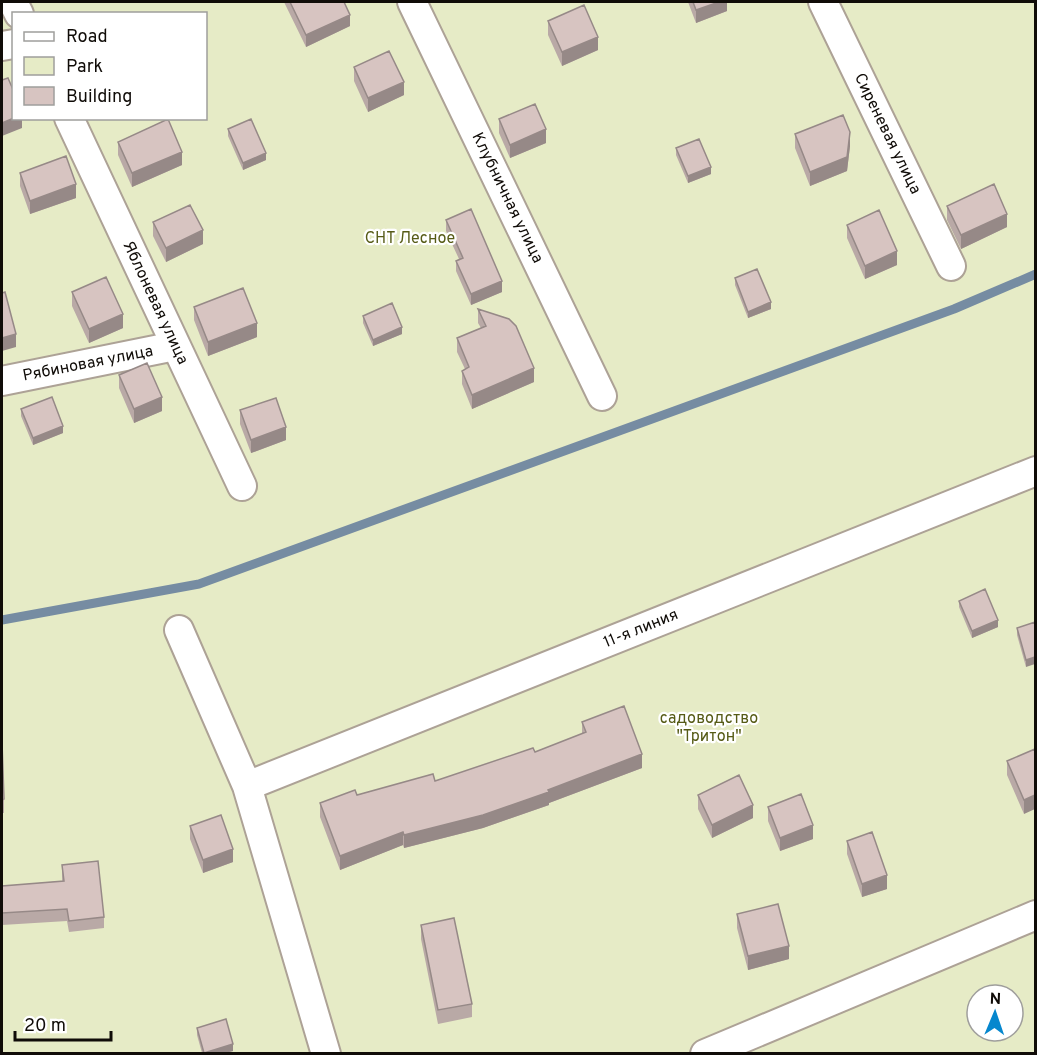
<svg xmlns="http://www.w3.org/2000/svg" width="1037" height="1055" font-family="Overpass,sans-serif">
<style>
.green{fill:#e6ebc6;fill-rule:evenodd}
.lines{fill:none;stroke-linecap:round;stroke-linejoin:round}
.stream{stroke:#768ca2;stroke-width:9}
.street-casing{stroke:#ada296;stroke-width:32}
.street{stroke:#fff;stroke-width:28}
.wall{fill:#b9a9a6}
.shaded-wall{fill:#968987}
.building{fill:#d7c4c1;stroke:#968987;stroke-width:1.5}
.labels{text-anchor:middle;dominant-baseline:central;stroke-width:4.5;stroke-linejoin:round;paint-order:stroke}
.street-label{font-size:16px;fill:#100c08;stroke:#fff}
.park-label{font-size:16px;fill:#565b16;stroke:#fff}
</style>
<rect width="100%" height="100%" fill="#fdf9f3"/>
<!-- green -->
<path class="green" d="M2 2H1035V1053L2 1054ZM14 14H206V118H14ZM977 995H1013V1031H977Z"/>
<g class="lines">
<!-- stream -->
<path class="stream" d="M2 620 199 584 954 309 1036 274"/>
<!-- street casing -->
<g class="street-casing">
<path id="street" d="M13 2 19 14
M412 2 602 396
M823 2 951 266
M2 46 14 44
M69 118 242 486
M2 381 175 346
M179 630 247 786 326 1054
M247 786 1036 471
M705 1054 1036 915"/>
</g>
<!-- street -->
<use href="#street" class="street"/>
</g>
<!-- wall -->
<path class="wall" d="M284 2H344L350 26 306 47Z
M688 2H727V11L696 23Z
M548 21 598 50 562 66 548 35Z
M354 67 404 95 368 112 354 81Z
M499 119 546 143 510 158 499 133Z
M228 129 266 160 243 170 228 136Z
M795 134 850 146 847 171 810 186 795 148Z
M118 142 182 165 132 187 118 155Z
M676 148 711 174 688 183 676 155Z
M20 173 76 198 30 214 20 186Z
M947 206 1007 227 961 249 947 220Z
M446 220 502 292 471 305 456 271V261L459 259 446 231Z
M153 222 203 244 166 262 153 236Z
M847 225 897 265 865 279 847 238Z
M735 278 771 309 748 318 735 285Z
M72 292 123 328 89 343 72 306Z
M194 307 257 337 208 356 194 320Z
M478 309 534 382 472 409 462 384V371L465 369 457 352V338L481 328 478 323Z
M363 316 402 334 373 346 363 323Z
M119 375 162 411 134 423 119 388Z
M21 409 63 433 33 445 21 416Z
M240 410 286 440 251 453 240 424Z
M959 601 998 627 972 638 959 607Z
M1035 622 1026 667 1017 635V628Z
M582 722 642 768 549 803V805L483 828 404 848 403 845 340 870 320 817V803L357 795 435 781 535 752 582 734Z
M2 742 4 799V813H2Z
M1035 749 1024 814 1007 775V761Z
M698 795 753 818 712 838 698 809Z
M768 807 813 839 780 851 768 821Z
M190 826 233 862 203 873 190 839Z
M847 841 887 889 862 897 847 854Z
M62 865 104 917V928L69 932 67 921 2 925V886L62 881Z
M737 914 789 959 748 970 737 928Z
M421 925 472 1004V1017L438 1024 421 939Z
M197 1028 233 1051 225 1053H202L197 1035Z"/>
<!-- shaded-wall -->
<path class="shaded-wall" d="M719 2H727V11L696 23V10Z
M350 15V26L306 47V35Z
M598 37V50L562 66V52Z
M404 82V95L368 112V98Z
M14 118H22V128L2 136V123Z
M546 129V143L510 158V145Z
M850 132V146L847 171 810 186V172Z
M182 152V165L132 187V173Z
M266 153V160L243 170V163Z
M711 167V174L688 183V176Z
M76 184V198L30 214V201Z
M1007 214V227L961 249V235Z
M203 230V244L166 262V248Z
M897 251V265L865 279V266Z
M502 281V292L471 305V294Z
M771 302V309L748 318V312Z
M123 314V328L89 343V329Z
M257 323V337L208 356V342Z
M402 327V334L373 346V340Z
M16 334V347L2 351V338Z
M534 368V382L472 409V395Z
M162 397V411L134 423V409Z
M63 426V433L33 445V438Z
M286 427V440L251 453V440Z
M998 620V627L972 638V631Z
M1035 657V664L1026 667V660Z
M642 754V768L549 803V805L483 828 404 848V835L548 790Z
M1035 795V809L1024 814V800Z
M753 805V818L712 838V825Z
M813 825V839L780 851V838Z
M403 832V845L340 870V856Z
M233 849V862L203 873V860Z
M887 875V889L862 897V884Z
M789 946V959L748 970V956Z
M233 1044V1051L225 1053H204Z"/>
<!-- building -->
<path class="building" d="M290 2H344L350 15 306 35Z
M693 2H719L696 10Z
M584 5 598 37 562 52 548 21Z
M389 51 404 82 368 98 354 67Z
M8 78 14 92V118L2 123V80Z
M535 104 546 129 510 145 499 119Z
M843 115 850 132 847 157 810 172 795 134Z
M168 119 182 152 132 173 118 142Z
M251 119 266 153 243 163 228 129Z
M699 139 711 167 688 176 676 148Z
M66 156 76 184 30 201 20 173Z
M994 184 1007 214 961 235 947 206Z
M190 205 203 230 166 248 153 222Z
M471 209 502 281 471 294 456 261 463 258 446 220Z
M879 210 897 251 865 266 847 225Z
M757 269 771 302 748 312 735 278Z
M106 277 123 314 89 329 72 292Z
M243 288 257 323 208 342 194 307Z
M5 292 16 334 2 338V293Z
M392 303 402 327 373 340 363 316Z
M478 309 509 319 516 326 534 368 472 395 462 371 469 367 457 338 486 326Z
M147 363 162 397 134 409 119 375Z
M52 397 63 426 33 438 21 409Z
M276 398 286 427 251 440 240 410Z
M985 589 998 620 972 631 959 601Z
M1035 622V657L1026 660 1017 628Z
M624 706 642 754 548 790 549 792 483 815 404 835 403 832 340 856 320 803 355 790 357 795 433 774 435 781 533 748 535 752 586 732 582 722Z
M2 742 4 799 2 800Z
M1035 749V795L1024 800 1007 761Z
M739 775 753 805 712 825 698 795Z
M801 794 813 825 780 838 768 807Z
M221 815 233 849 203 860 190 826Z
M872 832 887 875 862 884 847 841Z
M98 861 104 917 69 921 67 909 2 913V886L64 881 62 865Z
M778 904 789 946 748 956 737 914Z
M454 918 472 1004 438 1010 421 925Z
M226 1019 233 1044 204 1053 197 1028Z"/>
<g class="labels">
<!-- street labels -->
<g class="street-label">
<text transform="translate(887 134) rotate(64)">Сиреневая улица</text>
<text transform="translate(507 198) rotate(64)">Клубничная улица</text>
<text transform="translate(155 303) rotate(65)">Яблоневая улица</text>
<text transform="translate(88 364) rotate(-11)">Рябиновая улица</text>
<text transform="translate(641 629) rotate(-22)">11-я линия</text>
</g>
<!-- park labels -->
<g class="park-label">
<text x="410" y="239">СНТ Лесное</text>
<text x="709" y="719">садоводство<tspan x="709" dy="18">"Тритон"</tspan></text>
</g>
</g>
<!-- border -->
<rect width="1037" height="1055" fill="none" stroke="#100c08" stroke-width="6"/>
<!-- legend -->
<rect x="12" y="12" width="195" height="108" fill="#ffffff" stroke="#9f9e9c" stroke-width="1.5"/>
<rect x="24" y="32" width="30" height="9" fill="#ffffff" stroke="#9f9e9c" stroke-width="1.5"/>
<text x="66" y="42" font-size="18" fill="#100c08">Road</text>
<rect x="24" y="57" width="30" height="18" fill="#e6ebc6" stroke="#9f9e9c" stroke-width="1.5"/>
<text x="66" y="72" font-size="18" fill="#100c08">Park</text>
<rect x="24" y="87" width="30" height="18" fill="#d7c4c1" stroke="#9f9e9c" stroke-width="1.5"/>
<text x="66" y="102" font-size="18" fill="#100c08">Building</text>
<!-- north arrow -->
<g transform="translate(995 1013) rotate(2)"><circle r="28" fill="#ffffff" stroke="#9f9e9c" stroke-width="1.5"/>
<path d="M0-4.5L10 22L0 15L-10 22Z" fill="#0687ce"/>
<text y="-9" font-size="16" font-weight="bold" text-anchor="middle" fill="#100c08">N</text>
</g>
<!-- scale -->
<path d="M15 1031v9h96v-9" fill="none" stroke="#100c08" stroke-width="3"/>
<text x="24" y="1031" font-size="18" fill="#100c08" stroke="#ffffff" stroke-width="4.5" paint-order="stroke">20 m</text>
</svg>
